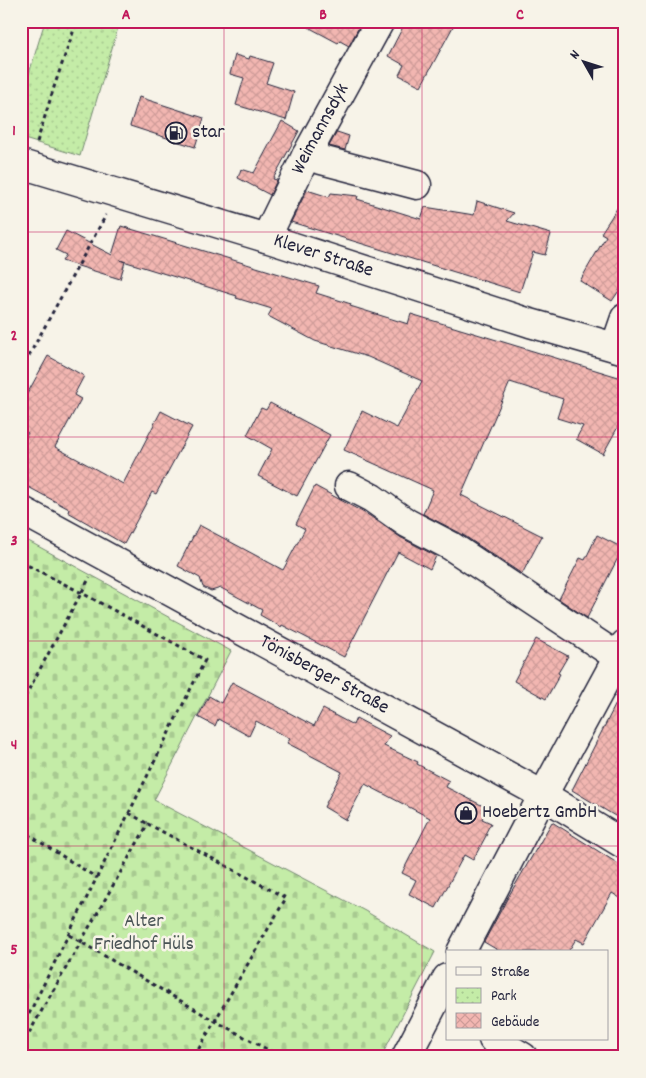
<svg xmlns="http://www.w3.org/2000/svg" width="646" height="1078" font-family="Dekko,sans-serif">
<style>
.cemetery{fill:url(#cemetery-stones);stroke:#738771}
.park{fill:url(#park-dots);stroke:#738771}
.building{fill:url(#building-cross-hatch);stroke:#22223b}
.lines{fill:none;stroke-linecap:round;stroke-linejoin:round}
.minor-casing{stroke:#22223b;stroke-width:31}
.path{stroke:#22223b;stroke-width:3;stroke-dasharray:4 4;stroke-linecap:butt}
.minor{stroke:#f7f3e8;stroke-width:28}
.grid{fill:none;stroke:#c2185b;stroke-width:1;stroke-opacity:0.55}
.labels{text-anchor:middle;dominant-baseline:central;stroke-width:5;stroke-linejoin:round;paint-order:stroke}
.street-label{font-size:20px;fill:#22223b;stroke:#f7f3e8}
.poi-label{font-size:20px;fill:#22223b;stroke:#f7f3e8;text-anchor:start}
.park-label{font-size:20px;fill:#4a5456;stroke:#f7f3e8}
.neatline{fill:none;stroke:#c2185b;stroke-width:2}
.grid-label{font-size:16px;text-anchor:middle;font-weight:bold;fill:#c2185b}
</style>
<defs>
<pattern id="cemetery-stones" width="16" height="16" patternUnits="userSpaceOnUse" patternTransform="scale(1.25)"><rect width="16" height="16" fill="#c4eca7"/><path d="M2 7V4a2 2 0 0 1 4 0v3zM10 15v-3a2 2 0 0 1 4 0v3z" fill="#a8ca91"/></pattern>
<pattern id="park-dots" width="8" height="8" patternUnits="userSpaceOnUse" patternTransform="scale(1.25)"><rect width="8" height="8" fill="#c4eca7"/><path d="M2 2h.1M6 6h.1" fill="none" stroke="#a8ca91" stroke-width="1.8" stroke-linecap="round"/></pattern>
<pattern id="building-cross-hatch" width="8" height="8" patternUnits="userSpaceOnUse" patternTransform="scale(1.25)"><rect width="8" height="8" fill="#f2b6b1"/><path d="M0 0l8 8M0 8l8-8" fill="none" stroke="#cf9c99"/></pattern>
</defs>
<rect width="100%" height="100%" fill="#f7f3e8"/>
<filter id="ink" filterUnits="userSpaceOnUse"><feTurbulence type="fractalNoise" baseFrequency=".02" numOctaves="2"/><feDisplacementMap in="SourceGraphic" scale="10" xChannelSelector="R" yChannelSelector="G"/><feConvolveMatrix kernelMatrix="1 2 1 2 8 2 1 2 1" color-interpolation-filters="sRGB"/></filter>
<g filter="url(#ink)">
<!-- cemetery -->
<path class="cemetery" d="M21 537 231 651 154 800 365 911 435 952 381 1057H21Z"/>
<!-- park -->
<path class="park" d="M45 21H120L80 156 21 138V100Z"/>
<!-- building -->
<path class="building" d="M297 21H362L349 46 340 41 338 43Z
M406 21H456L421 86 399 75 404 65 388 56Z
M235 55 249 59 250 56 273 63 266 83 294 92 286 120 236 105 244 78 230 74Z
M139 97 204 118 195 147 130 126Z
M282 121 299 131 273 179 277 180 270 195 238 178 241 169 254 173Z
M337 132 349 136 345 150 329 146Z
M307 190 329 197 331 193 358 196 357 199 421 219 425 207 474 215 477 201 514 213 507 221 551 234 545 255 533 252 520 292 291 222Z
M625 196V282L612 301 580 281 606 236 601 233Z
M121 226 319 286 316 293 351 304 350 306 408 324 411 314 625 379V414L603 454 576 439 583 426 557 418 563 399 510 382 461 495 542 536 522 574 460 533 423 514 433 490 344 450 362 411 397 428 422 381 368 357 315 341 268 316 272 309 236 298 237 296 120 260 125 262 120 279 62 261 66 255 56 250 66 231 112 255Z
M48 356 84 376 74 395 81 399 55 447 123 484 161 411 192 427 156 494 152 492 124 544 68 512 69 509 21 483V446L28 433 21 429V405Z
M270 403 330 435 297 496 258 476 272 449 247 435 261 408 266 410Z
M315 486 370 516 400 537 436 556 430 569 398 552 344 657 282 625 281 627 260 615 262 610 221 588 211 591 203 587 200 578 178 566 199 525 283 570 305 529 296 524Z
M597 535 623 548 587 618 559 599 580 558 585 560Z
M536 639 568 656 558 673 560 674 546 699 514 681Z
M232 682 314 726 323 709 353 725 356 718 390 736 384 746 418 762 417 764 449 781 446 787 487 808 482 819 491 823 485 834H487L473 860 464 855 436 908 409 894 416 880 402 873 430 818 365 784 346 820 324 807 342 772 287 743 290 739 256 721 249 736 218 719 215 726 198 717 209 696 221 703Z
M625 686V822L572 790Z
M552 822 625 868V901L612 893 584 943 576 939 568 952H501L484 942 507 899Z"/>
<g class="lines">
<!-- minor casing -->
<g class="minor-casing">
<g id="minor">
<path d="M306 156 417 185"/>
<path id="s1" d="M21 164 266 238 530 323 625 350"/>
<path id="s2" d="M266 238 306 156 380 21"/>
<path d="M615 347 625 318"/>
<path d="M349 486 372 498 407 523 451 546 618 657"/>
<path id="s3" d="M21 510 543 795 625 845"/>
<path d="M461 952 543 795 625 644"/>
<path d="M493 1039 523 1057"/>
<path d="M406 1057 447 978"/>
</g>
</g>
<!-- path -->
<path class="path" d="M37 142 55 84 77 21
M21 370 106 215
M21 562 82 593 205 660 21 1030
M21 704 90 577
M129 813 148 824
M21 830 97 878
M69 935 208 1017 281 1057
M21 1047 148 824 286 898 194 1057
M21 1056 23 1057"/>
<!-- minor -->
<use href="#minor" class="minor"/>
</g>
</g>
<!-- grid -->
<path class="grid" d="M224 21V1057M422 21V1057M21 232H625M21 437H625M21 641H625M21 846H625"/>
<!-- icons -->
<defs>
<g id="fuel-ring" transform="scale(1.125)"><circle r="9.5" fill="#f7f3e8" stroke="#22223b" stroke-width="1.5"/><path d="M-5.5-6h7V0h2V4h1.3V-2.5L3-4.5l.8-.8L6-3V5H2.5V1h-1V6h-7ZM-4.2-4.7v3.2H.2V-4.7Z" fill="#22223b"/></g>
<g id="shop-ring" transform="scale(1.125)"><circle r="9.5" fill="#f7f3e8" stroke="#22223b" stroke-width="1.5"/><path d="M-5-2.5h2.3a2.7 3.5 0 0 1 5.4 0H5L5.5 6h-11ZM-1.5-2.5h3a1.5 2.3 0 0 0-3 0Z" fill="#22223b"/></g>
</defs>
<g fill-rule="evenodd">
<use href="#fuel-ring" x="176" y="133"/>
<use href="#shop-ring" x="466" y="813"/>
</g>
<g class="labels">
<!-- street labels -->
<g class="street-label">
<text stroke="none"><textPath href="#s2" startOffset="122">Weimannsdyk</textPath></text>
<text stroke="none"><textPath href="#s1" startOffset="316">Klever Straße</textPath></text>
<text stroke="none"><textPath href="#s3" startOffset="345">Tönisberger Straße</textPath></text>
</g>
<!-- poi labels -->
<g class="poi-label">
<text x="192" y="133">star</text>
<text x="482" y="813">Hoebertz GmbH</text>
</g>
<!-- park labels -->
<g class="park-label">
<text x="144" y="922">Alter<tspan x="144" dy="23">Friedhof Hüls</tspan></text>
</g>
</g>
<!-- margin -->
<rect width="646" height="1078" fill="none" stroke="#f7f3e8" stroke-width="55"/>
<!-- legend -->
<rect x="446" y="950" width="162" height="90" fill="#f7f3e8" stroke="#a29fa3"/>
<rect x="456" y="967" width="25" height="8" fill="#f7f3e8" stroke="#a29fa3"/>
<text x="491" y="976" font-size="15" fill="#22223b">Straße</text>
<rect x="456" y="988" width="25" height="15" fill="url(#park-dots)" stroke="#a29fa3"/>
<text x="491" y="1000" font-size="15" fill="#22223b">Park</text>
<rect x="456" y="1013" width="25" height="15" fill="url(#building-cross-hatch)" stroke="#a29fa3"/>
<text x="491" y="1026" font-size="15" fill="#22223b">Gebäude</text>
<!-- north arrow -->
<g transform="translate(584 62) rotate(309)" stroke="#f7f3e8" stroke-width="4" paint-order="stroke">
<path d="M0-4L9 19L0 12L-9 19Z" fill="#22223b"/>
<text y="-8" font-size="14" font-weight="bold" text-anchor="middle" fill="#22223b">N</text>
</g>
<rect x="28" y="28" width="590" height="1022" class="neatline"/>
<g class="grid-label">
<text x="126" y="19">A</text>
<text x="323" y="19">B</text>
<text x="520" y="19">C</text>
<text x="14" y="135">1</text>
<text x="14" y="340">2</text>
<text x="14" y="545">3</text>
<text x="14" y="749">4</text>
<text x="14" y="954">5</text>
</g>
</svg>
